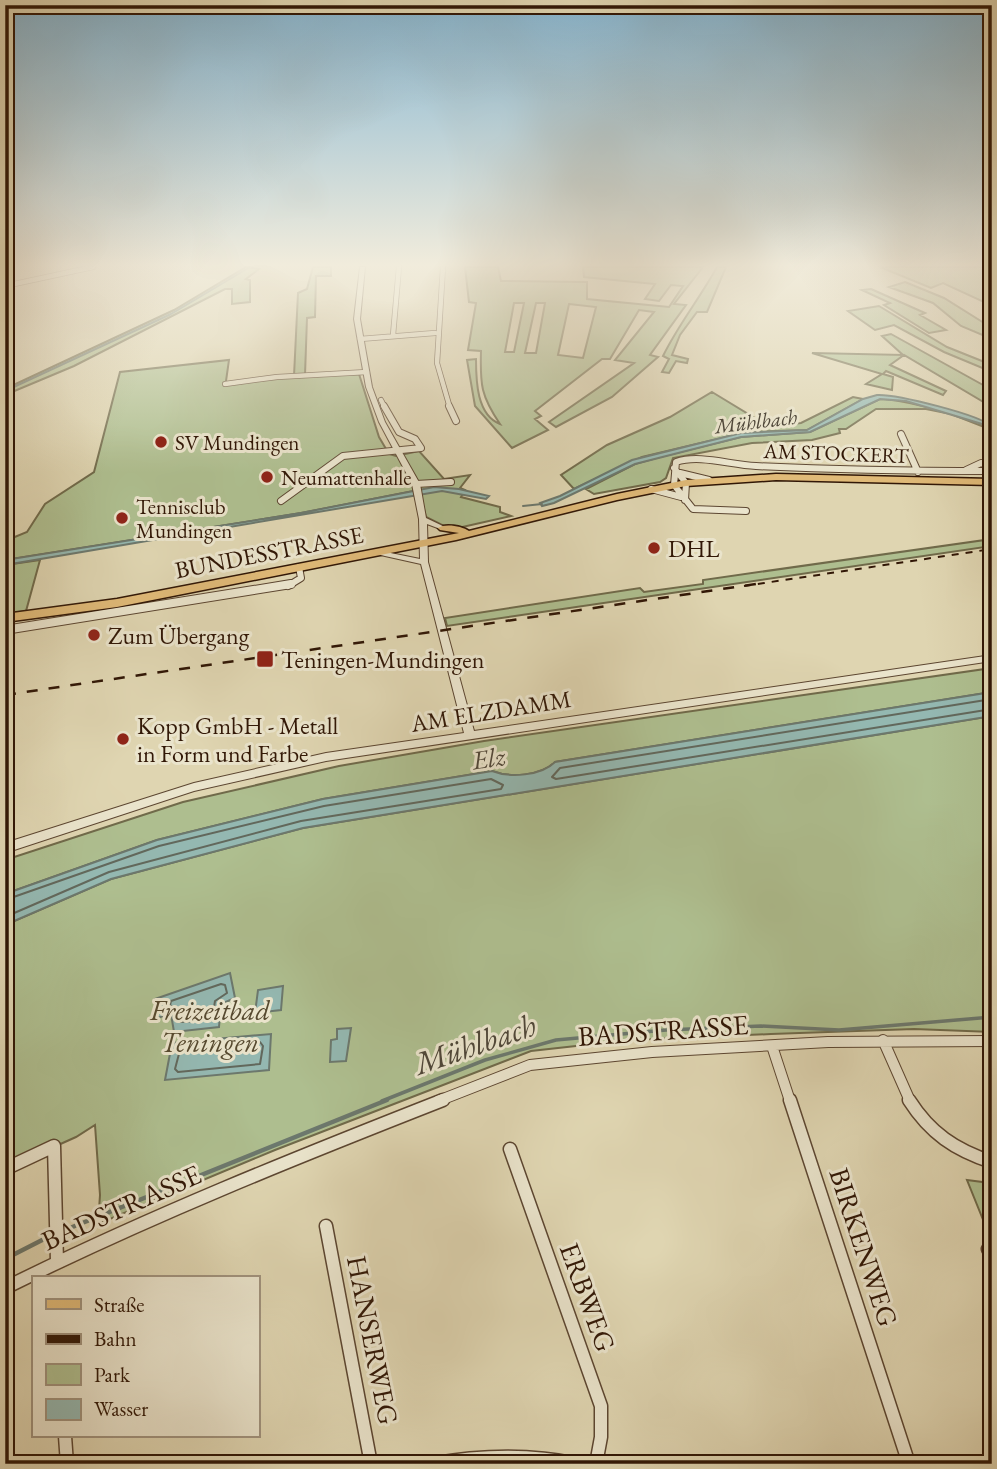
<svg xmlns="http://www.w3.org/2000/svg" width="997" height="1469" font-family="'EB Garamond',serif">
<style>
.green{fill:#aebe8f;stroke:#706a4a;stroke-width:2;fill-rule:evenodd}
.water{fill:#94b8b1;stroke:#6c786d;stroke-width:2}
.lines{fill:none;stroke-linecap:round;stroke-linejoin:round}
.shore{stroke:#62685c;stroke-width:2}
.stream-far2{stroke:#6c786d;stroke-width:2}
.stream-far1{stroke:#6c786d;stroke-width:3.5}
.stream{stroke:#6c786d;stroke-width:4.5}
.minor-far4-casing{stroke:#5c4631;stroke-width:6}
.minor-far3-casing{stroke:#5c4631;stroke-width:8}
.minor-far2-casing{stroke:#5c4631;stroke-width:10}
.minor-far1-casing{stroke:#5c4631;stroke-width:12}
.minor-casing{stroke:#5c4631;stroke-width:15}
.tertiary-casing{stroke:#5c4631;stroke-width:2}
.primary-casing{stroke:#311706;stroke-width:3}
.minor-far4{stroke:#eae4cc;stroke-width:4.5}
.minor-far3{stroke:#eae4cc;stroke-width:6}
.minor-far2{stroke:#eae4cc;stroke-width:8}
.minor-far1{stroke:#eae4cc;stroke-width:10}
.minor{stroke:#eae4cc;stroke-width:12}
.tertiary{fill:#eae4cc;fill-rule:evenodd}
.primary{fill:#e0ba78;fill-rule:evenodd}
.rail-far1{stroke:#311706;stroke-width:2;stroke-dasharray:7 7;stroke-linecap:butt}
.rail{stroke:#311706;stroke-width:2.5;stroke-dasharray:11 11;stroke-linecap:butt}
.poi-dot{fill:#8f2418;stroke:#eae4cc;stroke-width:2.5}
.labels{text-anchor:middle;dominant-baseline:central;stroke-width:6;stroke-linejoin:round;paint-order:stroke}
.far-water-label{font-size:21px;font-style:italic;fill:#4f4739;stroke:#eae4cc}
.far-poi-label{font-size:21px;fill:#311706;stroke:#eae4cc;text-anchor:start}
.far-street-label{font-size:21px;fill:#311706;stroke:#eae4cc}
.poi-label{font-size:24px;fill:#311706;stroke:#eae4cc;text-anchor:start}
.street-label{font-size:24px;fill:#311706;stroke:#eae4cc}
.water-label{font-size:26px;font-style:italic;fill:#4f4739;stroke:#eae4cc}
.near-park-label{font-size:28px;font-style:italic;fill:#56492f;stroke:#eae4cc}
.near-street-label{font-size:28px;fill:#311706;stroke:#eae4cc}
.near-water-label{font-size:32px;font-style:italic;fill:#4f4739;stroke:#eae4cc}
</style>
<rect width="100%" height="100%" fill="#dfd5b1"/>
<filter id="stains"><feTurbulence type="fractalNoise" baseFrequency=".00286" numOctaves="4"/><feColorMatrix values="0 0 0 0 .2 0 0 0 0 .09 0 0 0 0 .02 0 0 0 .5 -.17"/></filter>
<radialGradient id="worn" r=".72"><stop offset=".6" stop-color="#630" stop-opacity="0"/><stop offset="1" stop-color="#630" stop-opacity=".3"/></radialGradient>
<!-- green -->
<path class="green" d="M246 267 259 269 246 279 250 280V302L232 304V289H225L74 366 5 395V389L174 310Z
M313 267H331V276H316L315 317 307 318 305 375 359 374 379 437 389 454 396 456 419 451 444 479 470 475 460 488 465 490 461 497 500 507V512L511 516 458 528H448L426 517 419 490 301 513 5 560V541L27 532 45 504 94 472 120 372 229 360 226 381 229 383 294 376 298 293 307 289Z
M465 267H498L501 281 587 282V299L669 307 683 286 671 285 659 301 645 299 655 284 584 277 583 267H703L674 304 686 305 650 355 658 357 612 397 556 427 549 422 634 363 615 360 654 312 639 310 610 359H602L535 411 541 416 535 419 548 430 512 448 475 406 467 360 476 359C476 382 477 415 500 424 481 396 480 385 481 351L468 350 476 303 469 302ZM514 303H524L514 352H505ZM536 303H545L536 353H525ZM569 304 596 307 583 358 558 355Z
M717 267H726L707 312H697L680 335 672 355 688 359 687 363 676 361 669 373 662 372 669 359 663 356C678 325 700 298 717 267Z
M880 267H992V301L986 303 943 283 931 288Z
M905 282 944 298 992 328V339L961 326 933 303 889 287Z
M871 289 925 313 920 315 946 330 929 333 884 305 890 303 862 290Z
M879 306 947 347 992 365V372L944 352 894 325 875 330 848 311Z
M891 334 992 390V407L904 355 890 365 946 391 943 395 886 371 883 374 893 377 892 390 866 384 882 374 812 353 903 355 882 336Z
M712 392 753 417 739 424 745 429 801 423 853 397 863 399 807 430 747 432 642 457 574 489 561 475 607 445 670 417Z
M880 399C899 399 981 418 992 430L951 414 926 409H876L846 429H839L840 433 812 440 752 443 673 458 666 478 660 482 594 494 586 489 635 464 660 457 741 437 810 432Z
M992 539V546L447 626 445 618 640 588 644 592 703 584V580Z
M40 560 26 611 5 614V565Z
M992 668V692L555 762C541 776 510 778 492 771L323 799 157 840 5 894V860L183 802 339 766 484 741Z
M992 716V1032L914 1029 771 1034 630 1040 531 1051 275 1150 98 1224 100 1195 95 1125 76 1137 5 1169V925L111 879 303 828Z
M967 1180 990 1183 992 1187V1242Z"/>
<!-- water -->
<path class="water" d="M877 395C896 394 982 415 992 427L906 401 880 399 810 432 741 437 635 464 554 503 542 506 540 503 560 496 632 460 741 433 807 430 863 399Z
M434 487 459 489 489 496 486 499 442 491 5 565V560L301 513Z
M992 692V716L303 828 111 879 5 925V894L157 840 323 799 492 771C510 778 541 776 555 762Z
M230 973 235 998 221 1004 219 1027 174 1032 171 1014 157 1018 155 999Z
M283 986 281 1010 255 1013 258 990Z
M351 1028 346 1061 330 1062 331 1040 337 1039V1029Z
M271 1034 269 1070 165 1080 172 1043Z"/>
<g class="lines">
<!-- shore -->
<path class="shore" d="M992 699 560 768 552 777 556 779 992 709
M5 900 159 846 324 806 491 779 503 785 501 789 301 821 109 872 5 917
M221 984 225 985 227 993 215 1001 212 1020 180 1022 177 1011 170 1005 171 1001Z
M260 1042 263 1046 260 1064 178 1072 175 1069 180 1050Z"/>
<!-- stream-far2 -->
<path class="stream-far2" d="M5 391 171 314 250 267
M523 506 542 504"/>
<!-- stream-far1 -->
<path class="stream-far1" d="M382 1101 485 1060 556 1040 666 1030 761 1026 839 1030 992 1017"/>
<!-- stream -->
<path class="stream" d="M60 1232 387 1100
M5 1259 50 1236"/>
<!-- minor-far4 casing -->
<g class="minor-far4-casing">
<path id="minor-far4" d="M443 267 437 363 450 408
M5 286 93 267
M393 335 399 267
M360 339 435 333
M225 384 277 377 367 372
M381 400 385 408"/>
</g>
<!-- minor-far3 casing -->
<g class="minor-far3-casing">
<path id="minor-far3" d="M449 406 456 421
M901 434 918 472
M674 468 686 483 685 500
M966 470 981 463 992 466
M680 473 709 480
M416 484 451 482
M651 489 681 497
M281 501 343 456 421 448 415 439 399 432 384 406
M746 511 693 509 674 485 676 462C700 454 730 465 756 466 834 470 913 471 992 471
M288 586 301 578 299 567"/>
</g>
<!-- minor-far2 casing -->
<g class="minor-far2-casing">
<path id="minor-far2" d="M5 630 291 584"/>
</g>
<!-- minor-far1 casing -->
<g class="minor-far1-casing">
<path id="minor-far1" d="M883 1040 910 1101
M772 1046 790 1101
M438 1101 530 1065 652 1052 828 1042 992 1041"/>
</g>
<!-- minor casing -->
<g class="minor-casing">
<path id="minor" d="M790 1100 909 1464
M909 1100C930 1133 955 1150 992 1162
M510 1149 601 1406V1437L596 1464
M5 1169 54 1146 57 1262
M326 1226 371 1464
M988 1249 992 1256
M5 1288C148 1217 295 1158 443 1100
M65 1436 67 1464
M430 1464C480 1455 528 1453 578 1464"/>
</g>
<!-- tertiary casing -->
<g class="tertiary-casing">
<path id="tertiary" d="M360 267H365L360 319 372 387 385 422 420 484 426 518 447 528 443 530 427 524 428 562 474 731 992 655V661L326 761 194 791 5 853V843L194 783 326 753 464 733 421 564 376 554 372 552 376 550 420 559 419 519 412 484 379 422 366 387 354 319Z"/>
</g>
<!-- primary casing -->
<g class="primary-casing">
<path id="primary" d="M776 474 992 479V485L776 480 686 486 617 500 456 540 117 607 5 622V614L117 599 459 533 440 530 438 528C445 523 462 526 469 531L617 494 686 480Z"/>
</g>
<!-- minor-far4 -->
<use href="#minor-far4" class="minor-far4"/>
<!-- minor-far3 -->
<use href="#minor-far3" class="minor-far3"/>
<!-- minor-far2 -->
<use href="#minor-far2" class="minor-far2"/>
<!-- minor-far1 -->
<use href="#minor-far1" class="minor-far1"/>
<!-- minor -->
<use href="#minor" class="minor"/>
<!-- tertiary -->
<use href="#tertiary" class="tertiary"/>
<!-- primary -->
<use href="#primary" class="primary"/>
<!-- rail-far1 -->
<path class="rail-far1" d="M744 586 992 549"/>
<!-- rail -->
<path class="rail" d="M5 695 756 584"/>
</g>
<!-- sky -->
<linearGradient id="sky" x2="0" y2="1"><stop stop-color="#86b6d2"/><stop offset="0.56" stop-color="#f1ecdc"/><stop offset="1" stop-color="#f1ecdc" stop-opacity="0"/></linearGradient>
<rect width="997" height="473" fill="url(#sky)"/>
<!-- markers -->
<g class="poi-dot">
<circle cx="161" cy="442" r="7"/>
<circle cx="267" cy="477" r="7"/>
<circle cx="122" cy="518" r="7"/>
<circle cx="654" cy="548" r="7"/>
<circle cx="94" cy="635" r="7"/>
<rect x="256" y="650" width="18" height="18" rx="3.5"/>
<circle cx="123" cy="739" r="7"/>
</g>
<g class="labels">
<!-- far-water labels -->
<g class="far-water-label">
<text transform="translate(756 421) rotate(-7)">Mühlbach</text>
</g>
<!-- far-poi labels -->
<g class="far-poi-label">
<text x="175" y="442">SV Mundingen</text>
<text x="281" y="477">Neumattenhalle</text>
<text x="136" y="506">Tennisclub<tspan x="136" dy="24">Mundingen</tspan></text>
</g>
<!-- far-street labels -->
<g class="far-street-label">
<text transform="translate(836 453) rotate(2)">AM STOCKERT</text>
</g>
<!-- poi labels -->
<g class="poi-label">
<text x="668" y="548">DHL</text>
<text x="108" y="635">Zum Übergang</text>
<text x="281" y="659">Teningen-Mundingen</text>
<text x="137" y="725">Kopp GmbH - Metall<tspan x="137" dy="28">in Form und Farbe</tspan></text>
</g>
<!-- street labels -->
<g class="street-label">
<text transform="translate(269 552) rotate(-11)">BUNDESSTRASSE</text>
<text transform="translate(491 711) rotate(-9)">AM ELZDAMM</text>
</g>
<!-- water labels -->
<g class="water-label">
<text transform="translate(489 758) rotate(-9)">Elz</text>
</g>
<!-- near-park labels -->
<g class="near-park-label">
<text x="210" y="1010">Freizeitbad<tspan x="210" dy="32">Teningen</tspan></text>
</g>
<!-- near-street labels -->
<g class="near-street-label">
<text transform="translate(663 1030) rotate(-4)">BADSTRASSE</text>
<text transform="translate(121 1207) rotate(-24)">BADSTRASSE</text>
<text transform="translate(864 1247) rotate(72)">BIRKENWEG</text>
<text transform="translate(588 1297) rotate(70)">ERBWEG</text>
<text transform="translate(373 1340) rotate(79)">HANSERWEG</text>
</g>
<!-- near-water labels -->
<g class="near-water-label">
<text transform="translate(475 1044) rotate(-19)">Mühlbach</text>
</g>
</g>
<!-- margin -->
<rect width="997" height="1469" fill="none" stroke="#dfd5b1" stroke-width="28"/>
<rect x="7" y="7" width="983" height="1455" fill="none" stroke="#311706" stroke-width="3.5"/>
<rect x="14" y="14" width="969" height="1441" fill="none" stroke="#311706" stroke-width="2"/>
<!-- legend -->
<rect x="32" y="1276" width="228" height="161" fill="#eae4cc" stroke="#a0927d" stroke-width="2"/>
<rect x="46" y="1299" width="35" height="10" fill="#e0ba78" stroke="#a0927d" stroke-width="2"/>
<text x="94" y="1312" font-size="21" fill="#311706">Straße</text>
<rect x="46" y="1334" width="35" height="10" fill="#311706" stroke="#a0927d" stroke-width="2"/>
<text x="94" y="1346" font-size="21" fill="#311706">Bahn</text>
<rect x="46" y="1364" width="35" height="21" fill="#aebe8f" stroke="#a0927d" stroke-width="2"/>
<text x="94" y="1382" font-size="21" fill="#311706">Park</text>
<rect x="46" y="1399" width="35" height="21" fill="#94b8b1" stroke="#a0927d" stroke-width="2"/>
<text x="94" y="1416" font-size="21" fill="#311706">Wasser</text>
<rect width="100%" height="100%" filter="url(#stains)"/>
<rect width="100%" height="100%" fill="url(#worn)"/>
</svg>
